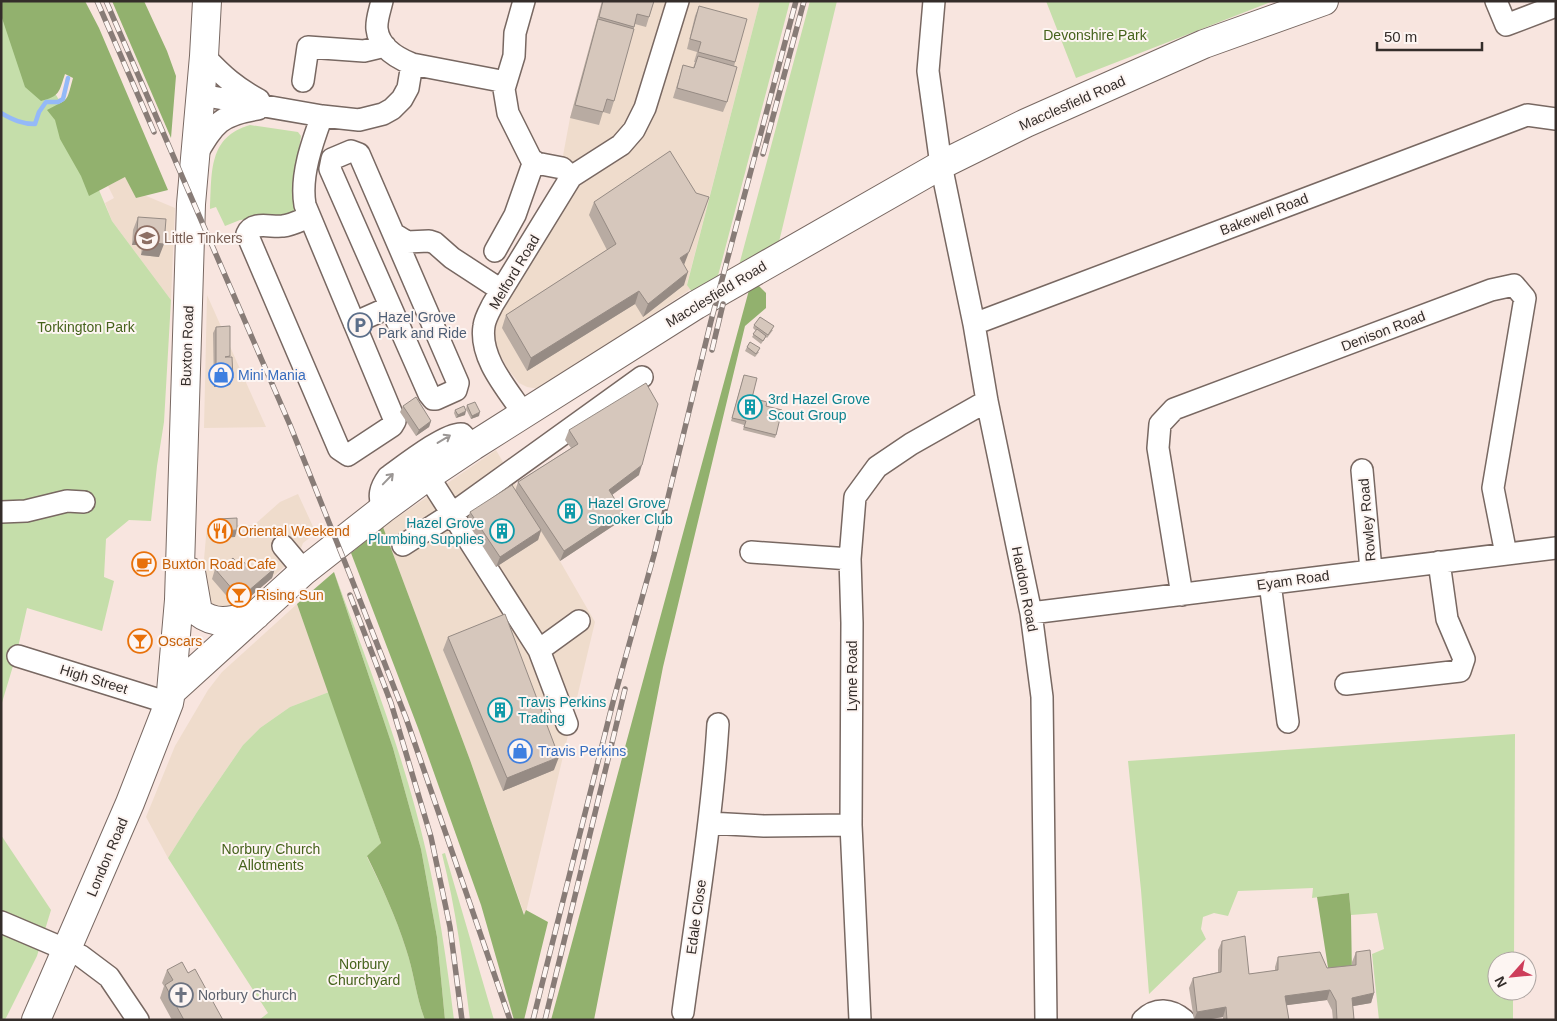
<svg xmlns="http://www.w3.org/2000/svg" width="1557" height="1021" font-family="Arial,sans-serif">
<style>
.commercial{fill:#efdccc}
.green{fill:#c5deaa}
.forest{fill:#92b16e}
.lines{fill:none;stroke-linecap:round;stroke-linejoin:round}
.stream{stroke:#94b9f8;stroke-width:4.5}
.minor-casing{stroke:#786862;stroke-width:24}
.highway-casing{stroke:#786862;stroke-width:30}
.minor{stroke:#fff;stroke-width:21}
.highway{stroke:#fff;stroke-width:28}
.rail-casing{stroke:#887c77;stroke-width:5.5}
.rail{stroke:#fdf5f2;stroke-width:4;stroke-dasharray:11;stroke-linecap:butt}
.wall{fill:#b8aba2}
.shaded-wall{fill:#968b84}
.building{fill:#d6c7bc;stroke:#968b84}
.oneway{stroke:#9a9694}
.labels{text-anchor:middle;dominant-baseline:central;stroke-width:4;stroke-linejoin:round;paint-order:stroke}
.park-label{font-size:14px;fill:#45621b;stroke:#fdf5f2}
.street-label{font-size:14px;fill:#342d2a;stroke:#fdf5f2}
.education-label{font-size:14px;fill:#785e54;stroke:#fdf5f2;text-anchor:start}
.service-label{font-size:14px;fill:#4e5e75;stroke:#fdf5f2;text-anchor:start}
.shop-label{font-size:14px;fill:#366cbe;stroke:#fdf5f2;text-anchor:start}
.culture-label{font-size:14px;fill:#0d838f;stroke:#fdf5f2;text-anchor:start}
.food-label{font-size:14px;fill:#c56008;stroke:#fdf5f2;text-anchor:start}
.worship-label{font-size:14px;fill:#5b616d;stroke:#fdf5f2;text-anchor:start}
</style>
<rect width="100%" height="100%" fill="#f8e5df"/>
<!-- commercial -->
<path class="commercial" d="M602 1H760L687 284 691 289 539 389 527 387 519 383 507 368 497 349 493 327 501 290 571 177 562 161 570 118Z
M125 177 144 195 175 208 171 300 112 221 105 203 114 198 108 186Z
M207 295 266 427 204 428Z
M496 450 595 622 525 916 470 760 383 527Z
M298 494 316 533 303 543 299 554 229 615 209 611 203 571 207 525H254L280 502Z
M297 604 329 692 290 707 260 728 243 745 197 812 168 858 146 817 175 746 208 690 222 672Z"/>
<!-- green -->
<path class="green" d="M1 1H19L40 67 67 114 112 221 171 300 164 422 157 466 151 521 129 520 106 539 104 577 114 581 102 631 27 608 16 656 1 706Z
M760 1H790L708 314 687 285Z
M810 1H837L778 246 738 269Z
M1046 1H1273L1076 78Z
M250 125 298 132 301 136 293 188 297 200 296 215 240 220 225 226 216 207 210 209C212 172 208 137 250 125Z
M334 572C368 664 404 755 426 851 439 907 447 963 454 1020H445L437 937 421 849 393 748Z
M329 692 381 843 367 857C382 887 396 917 406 949 414 972 416 997 425 1020H259L268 1013 168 858 197 812 243 745 260 728 290 707Z
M1515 734 1514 961H1497V991H1513V1020H1379L1372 954 1384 949 1377 913 1351 915 1349 893 1312 898 1313 888 1238 891 1228 916 1214 913 1203 917 1201 929 1206 939 1149 994 1141 890 1128 761Z
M1 835 51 910 37 956 5 1020H1Z
M445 853 494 1020H470C463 964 456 909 442 854Z"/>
<!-- forest -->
<path class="forest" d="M1 1H85L99 28 168 190 136 198 125 177 89 196 81 176 60 139 55 120 47 110C69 98 66 104 73 78L65 74C59 92 60 96 41 101L25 87 1 15Z
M112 1H144L167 51 176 76 171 138Z
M752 279 766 293V308L745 326 663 667 594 1020H551Z
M383 527 470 760 524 915 526 910 548 922 524 1020H514L481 905 418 728 351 553Z
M334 572 393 748 421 849 437 937 445 1020H425C416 997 414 972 406 949 396 917 382 887 367 856L381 843 297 604Z
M1349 893 1351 915 1352 975 1329 974 1317 897Z"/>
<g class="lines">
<!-- stream -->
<path class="stream" d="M1 113C13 120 22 124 35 124L39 112 46 102H58L63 99 68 78"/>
<!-- minor casing -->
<g class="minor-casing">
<path id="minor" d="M382 1C380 10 376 20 377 29 379 48 397 58 412 64L506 82
M524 1 515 33 514 56 504 89 508 113 531 159 536 163 562 168 571 177
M934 1 928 71 941 165 974 324 987 401 1031 613 1042 697 1046 1020
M1496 1 1506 25 1556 6
M204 56C223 76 235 87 259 100
M303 81 308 47 364 51 385 46
M201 95 322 116 359 120 383 114 392 109 402 99 408 88 412 64
M351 151 359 154 458 383 456 390 436 399H433L429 394 330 169 332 159Z
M196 155C215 123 220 115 258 109
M309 217C301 220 292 225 283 226 272 228 253 220 247 234L339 449 348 455 392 426 395 421 305 205C300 176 312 143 322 116
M394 234 407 242 429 241 435 243 452 258 501 290
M495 251 515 215 534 161
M354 323 390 307
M974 324 1527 115 1556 119
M524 414C507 389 479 358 484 326 485 318 490 310 493 304L571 177 621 145 634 130 645 108 678 1
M1362 470 1371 570
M428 476 539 650 567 724
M383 509C378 496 380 488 388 477 402 467 448 431 462 434L473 446
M1 512 26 511 67 501 84 502
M403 545 453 513 642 377
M283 546 304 571
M751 552 850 559
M1270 583 1288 722
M1182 595 1158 448 1160 424 1174 409 1491 290 1514 285 1525 298 1493 488 1506 554
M1031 613 1556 548
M539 650 579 621
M18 656 169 703
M1346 684 1460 671 1464 659 1447 619 1439 562
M709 823 764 826 851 825
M1 922 81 956 109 977 138 1020
M683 1012C696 916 712 820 718 724
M860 1020 851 825 852 623 850 559 855 497 877 467 911 444 987 401
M1143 1020C1156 1007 1171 1009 1184 1020"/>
</g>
<!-- highway casing -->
<g class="highway-casing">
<path id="highway" d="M191 572 198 612C217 627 234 620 256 615
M171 692 304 571 383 509 428 476 473 446 696 305 941 165 1026 123 1204 44 1324 1
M36 1020 130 803 169 703 171 692 179 600 191 204 204 56 207 1"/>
</g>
<!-- minor -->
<use href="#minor" class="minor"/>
<!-- highway -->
<use href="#highway" class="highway"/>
<!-- rail casing -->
<g class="rail-casing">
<path id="rail" d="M97 1 154 132
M106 1 290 425 352 580 406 718 510 1020
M763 154 804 1
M712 350 723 304
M350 595 391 703 431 837 450 927 462 1020
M533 1020 613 702 654 555 711 321 796 1
M545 1020 625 689"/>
</g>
<!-- rail -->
<use href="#rail" class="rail"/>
</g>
<!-- wall -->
<path class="wall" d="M602 1H654L646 27 635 24 614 101 610 114 603 112 599 125 570 118Z
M699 6 735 62 727 102 723 112 673 98 683 65 693 68 695 62H694L697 52 687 49 695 16Z
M594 202 684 265V285L643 317 635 304 527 371 502 328 506 315 607 250 589 215Z
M138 217 159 257 141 255 142 245H132L133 230Z
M754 325 773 330 767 338 766 337 761 344 752 337 756 331 753 328Z
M216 327 229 357 230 385 214 387 213 333Z
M747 347 759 352 755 357 745 351Z
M743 378 752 398 766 406 776 435 775 438 743 430 744 425 731 421Z
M467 405 479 416 471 419 466 409Z
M403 406 431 421 429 427 416 436 400 412Z
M455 410 465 415 456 418 454 413Z
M569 430 639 475 612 495 623 512 619 522 560 561 541 531 538 540 496 567 467 522 470 512 515 491 518 482 571 448 565 440Z
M218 519 235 537 215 538V525Z
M238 564 252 571 275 568 272 578 237 608 212 579 215 569 224 566Z
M448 637 554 770 503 791 443 650Z
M1222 941 1249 974 1275 971V967L1278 957 1327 968 1352 966V962L1356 952 1374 993 1371 1003 1353 1006 1354 1020H1333L1332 1010 1327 1000 1286 1005 1289 1020H1223V1017L1205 1020H1194L1189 988 1193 978 1218 972V950Z
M167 970 188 973 223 1020H172L160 998 164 986 162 983Z"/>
<!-- shaded-wall -->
<path class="shaded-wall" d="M137 232H147L142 245H132Z
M146 242 164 244 159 257 141 255Z
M689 252 684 265 680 258Z
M688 272 684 285 643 317 648 304Z
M639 291 635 304 527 371 531 358Z
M233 378 230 385 214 387 216 380Z
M466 411 465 415 456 418 458 415Z
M480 412 479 416 471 419 472 416Z
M431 421 429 427 416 436 419 430Z
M642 465 639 475 605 500 609 490Z
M623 512 619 522 560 561 564 551Z
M237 530 235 537 215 538 218 531Z
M541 530 538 540 496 567 500 557Z
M275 568 272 578 237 608 240 598Z
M559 757 554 770 503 791 507 778Z
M1330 990 1327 1000 1281 1006 1285 996Z
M1374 993 1371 1003 1348 1007 1352 998Z
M1226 1007 1223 1017 1205 1020H1194L1197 1012Z"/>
<!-- building -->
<path class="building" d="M603 1H654L649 17 637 14 634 27 599 17Z
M699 6 747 19 735 62 698 52 701 42 690 39Z
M598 19 634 29 614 101 607 99 603 112 575 105Z
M698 56 737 67 727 102 677 88 683 65 694 68Z
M670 151 696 193 709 197 689 252 680 258 688 272 648 304 639 291 531 358 506 315 616 244 594 202Z
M138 217 166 219 164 244 146 242 147 232H137Z
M760 317 774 326 768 335 754 325Z
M230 326V356L225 357H232L233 378 216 380V327Z
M757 329 766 336 763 341 753 334Z
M750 342 760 348 756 354 747 347Z
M744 375 757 378 752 398 767 402 766 406 782 410 776 435 744 427 746 421 732 418Z
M646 383 658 404 642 465 609 490 623 512 564 551 518 482 578 444 569 430Z
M416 397 431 421 419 430 403 406Z
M475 402 480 412 472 416 467 405Z
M464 406 466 411 458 415 455 410Z
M512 485 541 530 500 557 470 512Z
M237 518V530L218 531V519Z
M233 558 238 564 242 560 252 571 267 558 275 568 240 598 215 569 222 564 224 566Z
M505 614 559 757 507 778 448 637Z
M1245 936 1249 974 1278 970V957L1320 952 1327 968 1356 965V952L1370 950 1374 993 1352 998 1354 1019 1347 1020H1337L1336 1001 1330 990 1285 996 1289 1020H1227L1226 1007 1197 1012 1193 978 1221 972 1222 941Z
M182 962 188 973 195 969 223 1020H184L165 985 173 980 167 970Z"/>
<!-- one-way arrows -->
<defs><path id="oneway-shaft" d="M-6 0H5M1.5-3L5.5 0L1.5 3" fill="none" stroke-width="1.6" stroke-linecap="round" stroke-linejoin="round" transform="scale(1.25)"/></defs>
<g class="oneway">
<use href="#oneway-shaft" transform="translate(444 439) rotate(-31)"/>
<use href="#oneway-shaft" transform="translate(388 479) rotate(-46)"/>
</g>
<!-- icons -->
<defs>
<g id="school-ring" transform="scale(1.25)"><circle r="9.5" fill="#fdf5f2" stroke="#8d6e63" stroke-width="1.5"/><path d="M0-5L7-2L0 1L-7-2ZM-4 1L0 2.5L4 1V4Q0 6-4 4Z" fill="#8d6e63"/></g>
<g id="parking-ring" transform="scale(1.25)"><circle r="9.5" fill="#fdf5f2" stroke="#5c6f8a" stroke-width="1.5"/><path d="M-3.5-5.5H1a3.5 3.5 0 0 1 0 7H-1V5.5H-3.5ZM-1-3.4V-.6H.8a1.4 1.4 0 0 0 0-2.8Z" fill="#5c6f8a"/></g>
<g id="shop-ring" transform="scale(1.25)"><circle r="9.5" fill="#fdf5f2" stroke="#3f7fe0" stroke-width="1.5"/><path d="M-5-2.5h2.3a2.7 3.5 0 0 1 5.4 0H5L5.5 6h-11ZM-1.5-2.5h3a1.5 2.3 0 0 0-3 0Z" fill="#3f7fe0"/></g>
<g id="building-ring" transform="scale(1.25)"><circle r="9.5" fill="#fdf5f2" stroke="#0f9aa8" stroke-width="1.5"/><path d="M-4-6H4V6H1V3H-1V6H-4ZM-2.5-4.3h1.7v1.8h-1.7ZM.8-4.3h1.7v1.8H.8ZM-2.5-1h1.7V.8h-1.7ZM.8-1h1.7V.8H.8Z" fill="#0f9aa8"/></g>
<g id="restaurant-ring" transform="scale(1.25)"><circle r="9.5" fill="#fdf5f2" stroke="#e8710a" stroke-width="1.5"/><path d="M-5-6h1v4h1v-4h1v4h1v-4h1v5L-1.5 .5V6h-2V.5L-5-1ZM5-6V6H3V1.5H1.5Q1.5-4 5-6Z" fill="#e8710a"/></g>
<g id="cafe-ring" transform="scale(1.25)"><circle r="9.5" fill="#fdf5f2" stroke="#e8710a" stroke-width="1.5"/><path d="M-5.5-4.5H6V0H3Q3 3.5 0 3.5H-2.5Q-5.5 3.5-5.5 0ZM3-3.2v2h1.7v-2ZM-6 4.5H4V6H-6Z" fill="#e8710a"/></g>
<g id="bar-ring" transform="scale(1.25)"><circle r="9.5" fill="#fdf5f2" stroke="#e8710a" stroke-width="1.5"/><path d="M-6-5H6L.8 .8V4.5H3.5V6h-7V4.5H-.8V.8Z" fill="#e8710a"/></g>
<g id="church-ring" transform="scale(1.25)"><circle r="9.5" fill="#fdf5f2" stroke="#6b7280" stroke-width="1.5"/><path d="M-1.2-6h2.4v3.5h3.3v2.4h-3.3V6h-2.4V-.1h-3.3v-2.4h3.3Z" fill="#6b7280"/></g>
</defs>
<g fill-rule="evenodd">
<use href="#school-ring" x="147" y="238"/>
<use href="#parking-ring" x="360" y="325"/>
<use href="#shop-ring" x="221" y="375"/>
<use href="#building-ring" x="750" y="407"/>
<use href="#building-ring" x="570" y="511"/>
<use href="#restaurant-ring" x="220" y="531"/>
<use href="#building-ring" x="502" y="531"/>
<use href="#cafe-ring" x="144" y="564"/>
<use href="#bar-ring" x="239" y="595"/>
<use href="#bar-ring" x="140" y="641"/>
<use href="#building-ring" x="500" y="710"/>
<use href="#shop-ring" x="520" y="751"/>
<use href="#church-ring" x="181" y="995"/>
</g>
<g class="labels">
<!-- park labels -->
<g class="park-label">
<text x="1095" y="35">Devonshire Park</text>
<text x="86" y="327">Torkington Park</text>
<text x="271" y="849">Norbury Church<tspan x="271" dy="16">Allotments</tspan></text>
<text x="364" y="964">Norbury<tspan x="364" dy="16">Churchyard</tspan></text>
</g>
<!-- street labels -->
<g class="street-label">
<text transform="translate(1072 103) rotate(-24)">Macclesfield Road</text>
<text transform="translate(1264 214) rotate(-21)">Bakewell Road</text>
<text transform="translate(514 272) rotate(-59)">Melford Road</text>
<text transform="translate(716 294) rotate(-31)">Macclesfield Road</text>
<text transform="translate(1383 331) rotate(-21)">Denison Road</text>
<text transform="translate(187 346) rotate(-88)">Buxton Road</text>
<text transform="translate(1367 520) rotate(-95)">Rowley Road</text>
<text transform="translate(1293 580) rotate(-8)">Eyam Road</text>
<text transform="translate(1025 589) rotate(79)">Haddon Road</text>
<text transform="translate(852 676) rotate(-90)">Lyme Road</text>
<text transform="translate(94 679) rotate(17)">High Street</text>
<text transform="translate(107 857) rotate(-67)">London Road</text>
<text transform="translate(696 917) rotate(-82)">Edale Close</text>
</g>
<!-- education labels -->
<g class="education-label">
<text x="164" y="238">Little Tinkers</text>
</g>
<!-- service labels -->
<g class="service-label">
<text x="378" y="317">Hazel Grove<tspan x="378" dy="16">Park and Ride</tspan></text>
</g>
<!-- shop labels -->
<g class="shop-label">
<text x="238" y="375">Mini Mania</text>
<text x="538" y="751">Travis Perkins</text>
</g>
<!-- culture labels -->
<g class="culture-label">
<text x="768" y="399">3rd Hazel Grove<tspan x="768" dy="16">Scout Group</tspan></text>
<text x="588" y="503">Hazel Grove<tspan x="588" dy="16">Snooker Club</tspan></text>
<text x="484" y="523" text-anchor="end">Hazel Grove<tspan x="484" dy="16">Plumbing Supplies</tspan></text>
<text x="518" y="702">Travis Perkins<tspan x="518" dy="16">Trading</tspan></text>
</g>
<!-- food labels -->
<g class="food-label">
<text x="238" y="531">Oriental Weekend</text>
<text x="162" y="564">Buxton Road Cafe</text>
<text x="256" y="595">Rising Sun</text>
<text x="158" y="641">Oscars</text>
</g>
<!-- worship labels -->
<g class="worship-label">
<text x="198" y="995">Norbury Church</text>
</g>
</g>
<!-- border -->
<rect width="1557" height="1021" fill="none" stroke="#342d2a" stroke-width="5"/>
<!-- north arrow -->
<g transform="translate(1512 976) rotate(243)"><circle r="24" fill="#fdf5f2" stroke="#ada5a2"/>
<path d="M0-4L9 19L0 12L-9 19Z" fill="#cd3d5a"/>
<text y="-8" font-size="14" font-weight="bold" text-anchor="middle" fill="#342d2a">N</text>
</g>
<!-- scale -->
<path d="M1377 42v8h105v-8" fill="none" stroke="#342d2a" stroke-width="2.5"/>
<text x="1384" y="42" font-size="15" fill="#342d2a" stroke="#fdf5f2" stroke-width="4" paint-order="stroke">50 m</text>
</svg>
